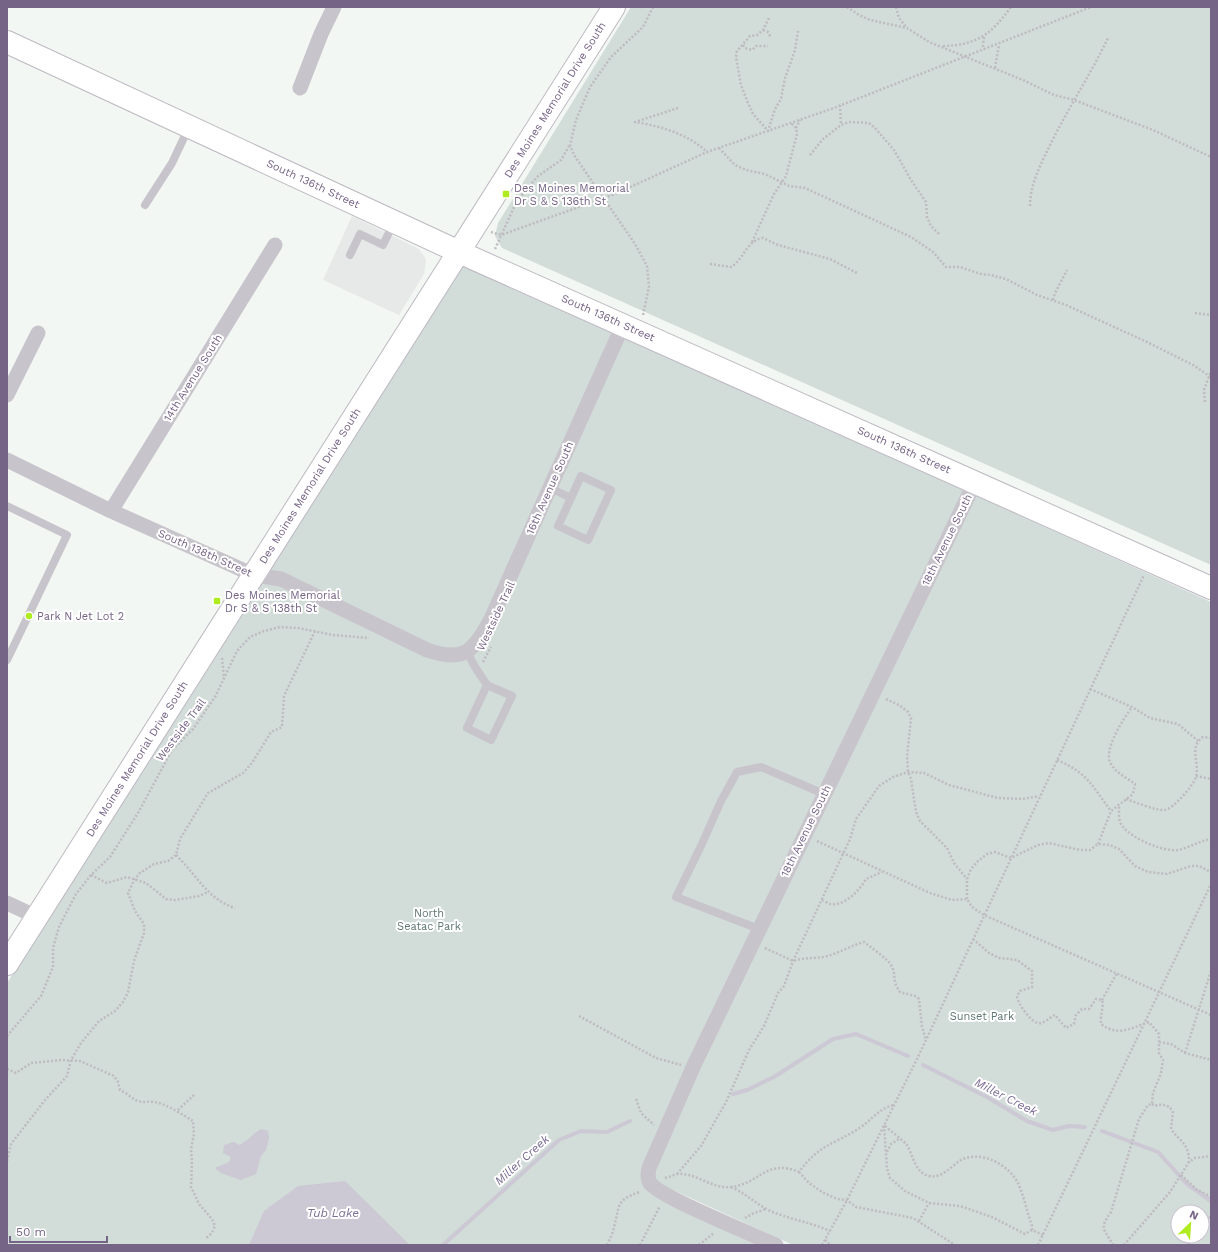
<svg xmlns="http://www.w3.org/2000/svg" width="1218" height="1252" font-family="'Work Sans',sans-serif">
<style>
.built{fill:#e7e9e9}
.green{fill:#d2dcd9;fill-rule:evenodd}
.water{fill:#ccc8d4}
.lines{fill:none;stroke-linecap:round;stroke-linejoin:round}
.stream{stroke:#ccc8d4;stroke-width:4}
.secondary-casing{stroke:#bdb8c2;stroke-width:24}
.path{stroke:#bebbc1;stroke-width:2.5;stroke-dasharray:2 2;stroke-linecap:butt}
.lane{stroke:#c8c4cb;stroke-width:8}
.street{stroke:#c8c4cb;stroke-width:15}
.secondary{stroke:#fff;stroke-width:22}
.poi-dot{fill:#aeeb1f;stroke:#fff;stroke-width:1.5}
.labels{text-anchor:middle;dominant-baseline:central;stroke-width:4;stroke-linejoin:round;paint-order:stroke}
.street-label{font-size:11px;fill:#756486;stroke:#fff}
.poi-label{font-size:11px;fill:#756486;stroke:#fff;text-anchor:start}
.park-label{font-size:11px;fill:#5f7774;stroke:#fff}
.water-label{font-size:12px;font-style:italic;fill:#7c6f97;stroke:#fff}
</style>
<rect width="100%" height="100%" fill="#f3f7f3"/>
<!-- built -->
<path class="built" d="M352 216 419 249 424 256 426 260 424 274 399 315 323 280Z"/>
<!-- green -->
<path class="green" d="M631 7H1211V565L502 248 495 236 498 223Z
M460 262 1211 602V1245H793L671 1189 764 1245H7V983ZM1178 1212H1202V1236H1178Z"/>
<!-- water -->
<path class="water" d="M261 1129 268 1131 269 1138 266 1150 261 1156 256 1174 241 1180 221 1173 215 1168 229 1162 231 1157 223 1153 224 1145 234 1142 239 1145C250 1140 252 1134 261 1129Z
M345 1181 410 1245H249L264 1211 298 1186Z"/>
<g class="lines">
<!-- stream -->
<path class="stream" d="M923 1065 987 1097 1027 1121 1053 1130 1069 1126 1085 1127
M733 1094 747 1090 774 1077 833 1039 856 1034 908 1056
M1102 1131 1158 1152 1187 1184 1211 1201
M443 1245 559 1140 581 1131 607 1132 630 1121"/>
<!-- secondary casing -->
<g class="secondary-casing">
<path id="secondary" d="M7 42 459 252 1211 588
M7 964 614 7"/>
</g>
<!-- path -->
<path class="path" d="M847 7 859 15 870 20 907 28 929 42 1023 80 1054 95 1074 100 1153 130 1211 157
M896 7 899 18 906 27
M769 18 763 30 757 35 750 36 737 51 736 57 741 85 748 103 753 114 768 131 775 109 781 99 785 78 795 50 798 31
M763 30 768 32 771 38
M984 37 983 46 985 50
M743 45 745 48 752 50 756 46H768
M943 46C978 45 991 34 1011 7
M995 68 999 45
M840 105 841 125
M678 108 635 122C660 126 688 134 707 152
M796 128 800 120
M719 148 735 165 746 170 765 174 789 186 805 188 911 237 933 252 946 267H960L981 274 991 275 1006 279 1037 295 1066 305 1147 342 1193 365 1211 377
M810 155 823 139 841 125 849 122 869 123 875 128 894 150 911 180 926 202 927 217 931 226 940 235
M1030 206C1030 184 1041 164 1050 145 1068 109 1090 75 1108 38
M491 232 501 235 615 194 707 152 834 108 1091 7
M752 242 774 194 786 176 797 134 796 128 791 123
M495 249 515 205 524 192 538 176 561 160 569 146
M710 264 731 267C744 259 747 240 763 238L778 245 830 259 857 273
M1053 300 1055 293 1067 270
M1195 313 1211 315
M643 315 649 287 647 266 635 244 574 155 570 145 576 120 590 87 611 57 643 27 653 7
M1205 402 1204 390 1211 371
M222 658 224 677
M483 662 491 647
M1090 689 1132 707 1150 718 1178 724 1198 741
M886 699 899 705 908 712 911 718 907 757 908 772 911 779 916 812 920 821 947 848 954 863 967 879
M1057 760C1088 773 1092 786 1111 811
M1196 776 1211 779
M1126 799C1135 802 1156 811 1165 810 1174 808 1193 786 1196 777 1200 761 1188 748 1203 737L1211 738
M1119 807C1119 813 1118 822 1123 827 1133 839 1163 852 1179 850 1190 847 1200 841 1211 839
M817 841 930 893 952 900 967 899 972 907 984 915 1211 1015
M1098 844 1111 811 1133 794 1135 784C1127 778 1116 773 1111 764 1102 751 1124 718 1132 707
M176 855C196 874 207 899 235 908
M91 875 107 883 127 877 146 883 166 899 175 900 199 896 208 892
M967 899V879L971 869 978 861 987 854 995 852 1011 858 1038 845 1049 843 1080 850H1090L1098 844 1110 845 1119 849 1135 866 1148 872 1167 874 1191 866H1199L1211 872
M822 900C824 901 828 903 830 904 844 907 860 890 866 879L882 872
M973 939 989 953 999 958 1017 960 1032 971V987L1020 991 1017 996C1017 1003 1033 1026 1041 1023 1046 1022 1050 1017 1055 1015L1066 1028 1074 1024 1076 1015 1082 1009H1089L1096 999 1102 1000C1104 1007 1100 1015 1101 1024 1118 1037 1131 1028 1149 1022L1159 1034V1053L1163 1060 1161 1073 1153 1093 1152 1104 1148 1105 1139 1119 1111 1212C1098 1230 1105 1229 1113 1245
M765 948 793 961C805 957 816 959 828 956 840 952 851 946 864 942 870 947 888 959 891 965 897 975 891 980 900 992L915 996 919 999 922 1027 926 1040
M1102 1000 1117 973
M579 1016 656 1058 681 1065
M7 1036 41 996 53 967V948L59 927 76 894 91 875 110 857 138 813 172 750 193 729 215 697 237 651 250 637 264 631 280 627 298 628 333 635 369 638
M1159 1042 1171 1044 1185 1053 1211 1060
M1185 1053 1211 971
M7 1069 16 1073 31 1063 62 1060 80 1061 114 1076 118 1082 120 1090C127 1093 132 1099 138 1101 144 1103 148 1101 154 1102 165 1103 183 1115 193 1121L194 1134 191 1149 192 1162 191 1187 199 1204 212 1219 215 1226 212 1233 205 1239
M636 1099 641 1113 654 1125
M1152 1104 1154 1106C1163 1104 1167 1104 1173 1111L1171 1129C1180 1142 1189 1143 1189 1162
M178 1110 195 1094
M887 1152 891 1144 899 1139
M7 1161 11 1144 45 1100 67 1076 71 1060 81 1043 99 1021 115 1011 123 1002 128 992 134 961 144 933V924L135 911 128 893 134 880 140 873 154 864 168 861 176 855 180 839 208 793 243 773 252 763 271 732 282 727 284 696 315 631
M799 1172 809 1183 822 1192 837 1199 847 1200 856 1207 913 1218 955 1245
M677 1174 701 1146 726 1102 749 1050 764 1026 778 993 784 986 793 961 850 839 856 819 879 786 893 777 908 772 924 773 949 785 998 798 1023 799 1039 796
M1181 1175 1196 1189 1211 1197
M665 1178C669 1177 673 1175 677 1174 695 1172 712 1189 730 1187 759 1185 765 1158 799 1172 820 1144 831 1146 858 1129 871 1121 879 1108 894 1105
M731 1187C745 1193 755 1203 768 1210 788 1219 810 1222 830 1231
M745 1218 754 1213 766 1209
M919 1221 929 1203
M1202 1228 1211 1216
M1032 1230 1025 1234 992 1217 960 1206 929 1203 905 1191 890 1178 887 1168 884 1125C890 1131 903 1140 907 1145 913 1155 915 1173 929 1176 942 1179 951 1166 961 1160 981 1150 1008 1164 1018 1183 1024 1196 1027 1212 1032 1226V1230L1043 1235
M825 1240 830 1245
M607 1245C610 1239 613 1233 614 1227 620 1206 615 1200 640 1192
M640 1245 660 1206
M699 1245 714 1233
M822 1245 847 1200 918 1057 1144 575
M1038 1245 1211 884
M1124 1245 1170 1192 1189 1162 1195 1158 1211 1156
M1188 1245 1196 1236"/>
<!-- lane -->
<path class="lane" d="M145 205 172 163 189 127
M350 255 360 234 383 245 394 222
M550 488 571 498 558 526 588 540 611 490 581 476 571 498
M7 506 67 535 7 660
M467 652 475 667 487 685 512 696 491 740 467 728 487 685
M759 929 676 897 701 846 721 801 737 772 761 767 824 794"/>
<!-- street -->
<path class="street" d="M300 88 321 34 334 7
M7 395 38 333
M7 460 111 511 254 575 281 579 427 650C464 663 474 651 491 619L623 325
M111 511 275 245
M7 903 37 917
M776 1245C756 1236 658 1196 650 1183 647 1178 648 1174 649 1168L694 1065 975 482"/>
<!-- secondary -->
<use href="#secondary" class="secondary"/>
</g>
<!-- markers -->
<g class="poi-dot">
<rect x="502" y="190" width="8" height="8" rx="2"/>
<rect x="213" y="597" width="8" height="8" rx="2"/>
<circle cx="29" cy="616" r="4"/>
</g>
<g class="labels">
<!-- street labels -->
<g class="street-label">
<text transform="translate(555 100) rotate(-58)">Des Moines Memorial Drive South</text>
<text transform="translate(313 184) rotate(25)">South 136th Street</text>
<text transform="translate(608 318) rotate(24)">South 136th Street</text>
<text transform="translate(193 378) rotate(-58)">14th Avenue South</text>
<text transform="translate(904 450) rotate(24)">South 136th Street</text>
<text transform="translate(310 486) rotate(-58)">Des Moines Memorial Drive South</text>
<text transform="translate(550 488) rotate(-66)">16th Avenue South</text>
<text transform="translate(947 540) rotate(-64)">18th Avenue South</text>
<text transform="translate(205 553) rotate(24)">South 138th Street</text>
<text transform="translate(496 616) rotate(-65)">Westside Trail</text>
<text transform="translate(181 730) rotate(-53)">Westside Trail</text>
<text transform="translate(137 759) rotate(-58)">Des Moines Memorial Drive South</text>
<text transform="translate(806 831) rotate(-64)">18th Avenue South</text>
</g>
<!-- poi labels -->
<g class="poi-label">
<text x="514" y="188">Des Moines Memorial<tspan x="514" dy="13">Dr S &amp; S 136th St</tspan></text>
<text x="225" y="595">Des Moines Memorial<tspan x="225" dy="13">Dr S &amp; S 138th St</tspan></text>
<text x="37" y="616">Park N Jet Lot 2</text>
</g>
<!-- park labels -->
<g class="park-label">
<text x="429" y="913">North<tspan x="429" dy="13">Seatac Park</tspan></text>
<text x="982" y="1016">Sunset Park</text>
</g>
<!-- water labels -->
<g class="water-label">
<text transform="translate(1006 1097) rotate(27)">Miller Creek</text>
<text transform="translate(522 1160) rotate(-42)">Miller Creek</text>
<text x="333" y="1213">Tub Lake</text>
</g>
</g>
<!-- border -->
<rect width="1218" height="1252" fill="none" stroke="#756486" stroke-width="16"/>
<!-- north arrow -->
<g transform="translate(1190 1224) rotate(25)"><circle r="19" fill="#ffffff" stroke="#c8c1cf"/>
<path d="M0-3L7 15L0 10L-7 15Z" fill="#aeeb1f"/>
<text y="-6" font-size="11" font-weight="bold" text-anchor="middle" fill="#756486">N</text>
</g>
<!-- scale -->
<path d="M10 1236v6h97v-6" fill="none" stroke="#756486" stroke-width="2"/>
<text x="16" y="1236" font-size="12" fill="#756486" stroke="#ffffff" stroke-width="3" paint-order="stroke">50 m</text>
</svg>
